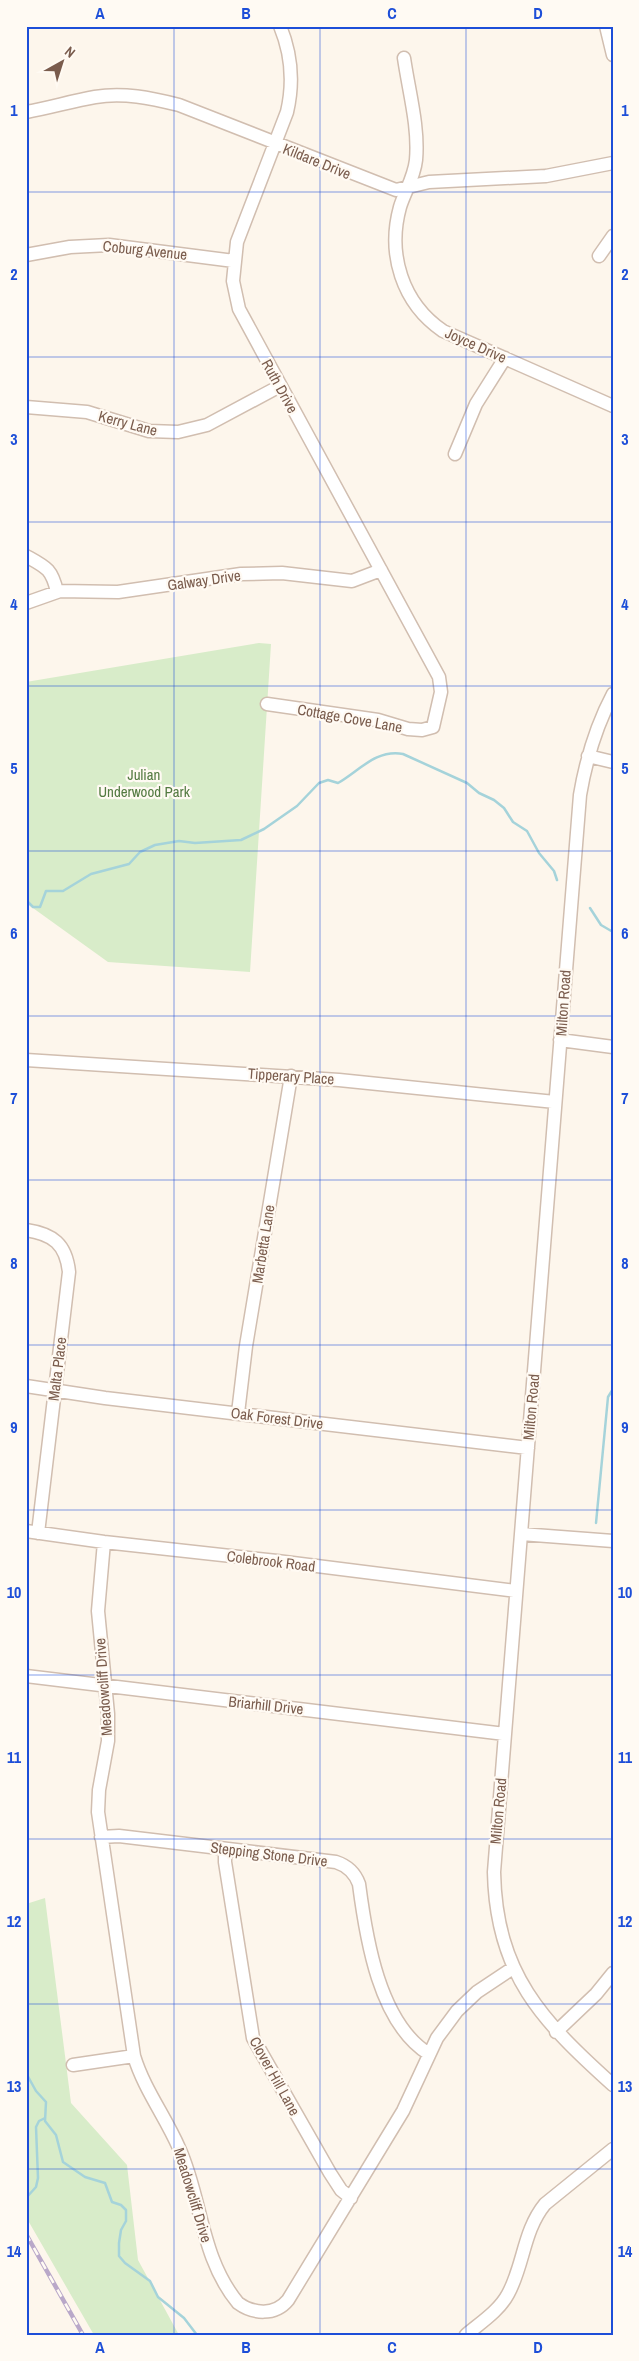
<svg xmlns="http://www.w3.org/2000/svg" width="639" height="2361" font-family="'Archivo Narrow',sans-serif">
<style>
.green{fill:#d8ecc9}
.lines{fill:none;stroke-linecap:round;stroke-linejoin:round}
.stream{stroke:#a5d3da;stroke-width:2.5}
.minor-casing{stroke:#d1beb0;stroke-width:15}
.minor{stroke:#fff;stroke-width:12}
.rail-casing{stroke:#b9a8c9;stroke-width:4.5}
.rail{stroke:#fffaf3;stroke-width:2.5;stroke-dasharray:8;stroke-linecap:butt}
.grid{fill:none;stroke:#1d4ed8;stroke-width:1;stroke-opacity:0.55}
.labels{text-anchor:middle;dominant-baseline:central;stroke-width:4.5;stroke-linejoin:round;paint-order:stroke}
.street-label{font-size:15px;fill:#7a5c4d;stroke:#fffaf3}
.park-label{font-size:15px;fill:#537a41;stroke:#fffaf3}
.neatline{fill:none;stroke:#1d4ed8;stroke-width:2}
.grid-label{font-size:16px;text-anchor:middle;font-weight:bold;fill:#1d4ed8}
</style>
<rect width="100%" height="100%" fill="#fdf6ec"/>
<!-- green -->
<path class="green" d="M259 643 271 644 250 972 108 962 26 903V682Z
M45 1898 71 2103 127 2165 138 2260 179 2335H94L26 2217V1904Z"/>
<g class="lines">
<!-- stream -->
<path class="stream" d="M26 900 33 907H40L46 891H63L91 874 129 864 140 852 155 845 179 841 195 843 241 840 264 829 297 806 319 783 328 780 338 783C359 771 376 749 403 754L467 783 479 793 494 800 504 808 513 822 527 831 539 853 554 871 557 880
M590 908 601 925 613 932
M596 1523 608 1397 613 1389
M26 2073 36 2091 46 2102 45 2121 56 2135 63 2162 85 2177 105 2183 112 2202 121 2205 126 2210V2221L121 2230 119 2243V2256L125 2263 150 2281 158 2297 184 2318 197 2335
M26 2198 36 2187 38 2178 36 2127 39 2121 45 2118"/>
<!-- minor casing -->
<g class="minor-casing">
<path id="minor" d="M606 26 613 55
M404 58C409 92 419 127 416 160 414 178 405 191 400 207 387 254 402 303 443 331L613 406
M26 112C49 108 72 101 95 97 123 92 151 98 179 105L396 190 429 182 546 176 613 163
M26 255 70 247 109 245 234 261
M599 256 613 236
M26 407 87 412 149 431 178 432 207 425 280 386
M455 454 476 404 505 358
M26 556C46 567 52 569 57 592
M26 603 60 591 118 592 241 574 282 573 352 581 381 570
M613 694C596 726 586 760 580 795L494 1872C496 1974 542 2021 613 2085
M267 704 378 720 408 729 422 730 433 727 441 692 439 677 239 309 233 281 237 242 287 112C294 82 292 55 280 26
M588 756 613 762
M560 1040 613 1047
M26 1060 339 1080 555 1102
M26 1230C53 1234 66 1244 69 1272L38 1533
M26 1386 105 1398 528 1448
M238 1413 246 1346 291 1076
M26 1531 104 1542 277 1561 516 1591
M521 1534 613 1541
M104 1542 98 1611 108 1714V1741L99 1790 98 1812 134 2056C144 2089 165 2116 179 2148 202 2198 200 2257 238 2303 253 2314 275 2316 288 2300L403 2111 437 2038 457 2011 477 1992 513 1968
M26 1676 505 1734
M101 1837 119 1836 336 1862C348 1866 355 1873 359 1884 366 1938 379 2023 429 2054
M225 1849V1862L253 2038 330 2173 341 2190 351 2198
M556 2032 596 1994 613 1973
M73 2065 134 2056
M466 2335C480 2323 499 2311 508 2294 524 2265 523 2231 545 2204L613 2149"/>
</g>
<!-- minor -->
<use href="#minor" class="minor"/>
<!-- rail casing -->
<g class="rail-casing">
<path id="rail" d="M26 2234 83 2335"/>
</g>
<!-- rail -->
<use href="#rail" class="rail"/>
</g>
<!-- grid -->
<path class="grid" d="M174 26V2335M320 26V2335M466 26V2335M26 192H613M26 357H613M26 522H613M26 686H613M26 851H613M26 1016H613M26 1180H613M26 1345H613M26 1510H613M26 1675H613M26 1839H613M26 2004H613M26 2169H613"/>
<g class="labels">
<!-- street labels -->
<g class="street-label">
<text transform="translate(317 161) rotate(22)">Kildare Drive</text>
<text transform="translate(145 250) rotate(6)">Coburg Avenue</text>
<text transform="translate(476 345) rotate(24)">Joyce Drive</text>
<text transform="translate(280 386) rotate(61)">Ruth Drive</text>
<text transform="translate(128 423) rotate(15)">Kerry Lane</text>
<text transform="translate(204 580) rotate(-8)">Galway Drive</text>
<text transform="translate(350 718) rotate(10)">Cottage Cove Lane</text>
<text transform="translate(563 1003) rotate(-86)">Milton Road</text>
<text transform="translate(291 1076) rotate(4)">Tipperary Place</text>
<text transform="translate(263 1244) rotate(-81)">Marbetta Lane</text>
<text transform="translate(57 1369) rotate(-83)">Malta Place</text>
<text transform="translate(531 1407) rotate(-85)">Milton Road</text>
<text transform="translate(277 1418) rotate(7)">Oak Forest Drive</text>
<text transform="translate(271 1561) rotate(7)">Colebrook Road</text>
<text transform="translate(103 1687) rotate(-94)">Meadowcliff Drive</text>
<text transform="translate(266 1705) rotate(6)">Briarhill Drive</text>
<text transform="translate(498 1811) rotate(-85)">Milton Road</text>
<text transform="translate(269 1854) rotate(7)">Stepping Stone Drive</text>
<text transform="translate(275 2076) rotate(61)">Clover Hill Lane</text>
<text transform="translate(193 2195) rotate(73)">Meadowcliff Drive</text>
</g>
<!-- park labels -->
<g class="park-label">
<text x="144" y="774">Julian<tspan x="144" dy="17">Underwood Park</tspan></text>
</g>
</g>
<!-- border -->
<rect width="639" height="2361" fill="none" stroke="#fffaf3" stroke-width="55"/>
<!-- north arrow -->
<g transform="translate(62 62) rotate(39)" stroke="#fffaf3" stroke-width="4" paint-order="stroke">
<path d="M0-4L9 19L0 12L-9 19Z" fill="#7a5c4d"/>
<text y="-8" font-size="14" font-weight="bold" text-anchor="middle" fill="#7a5c4d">N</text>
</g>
<rect x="28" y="28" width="584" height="2306" class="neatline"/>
<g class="grid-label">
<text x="100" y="19">A</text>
<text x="246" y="19">B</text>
<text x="392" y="19">C</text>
<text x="538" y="19">D</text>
<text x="14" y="116">1</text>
<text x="625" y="116">1</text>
<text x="14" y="280">2</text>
<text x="625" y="280">2</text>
<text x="14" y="445">3</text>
<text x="625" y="445">3</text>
<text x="14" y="610">4</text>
<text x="625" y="610">4</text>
<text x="14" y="774">5</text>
<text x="625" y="774">5</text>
<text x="14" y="939">6</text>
<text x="625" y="939">6</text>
<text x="14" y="1104">7</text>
<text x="625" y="1104">7</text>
<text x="14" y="1269">8</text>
<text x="625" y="1269">8</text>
<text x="14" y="1433">9</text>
<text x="625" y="1433">9</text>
<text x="14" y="1598">10</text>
<text x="625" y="1598">10</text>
<text x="14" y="1763">11</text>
<text x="625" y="1763">11</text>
<text x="14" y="1927">12</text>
<text x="625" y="1927">12</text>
<text x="14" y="2092">13</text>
<text x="625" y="2092">13</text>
<text x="14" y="2257">14</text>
<text x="625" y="2257">14</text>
<text x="100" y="2353">A</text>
<text x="246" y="2353">B</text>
<text x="392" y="2353">C</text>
<text x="538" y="2353">D</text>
</g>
</svg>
